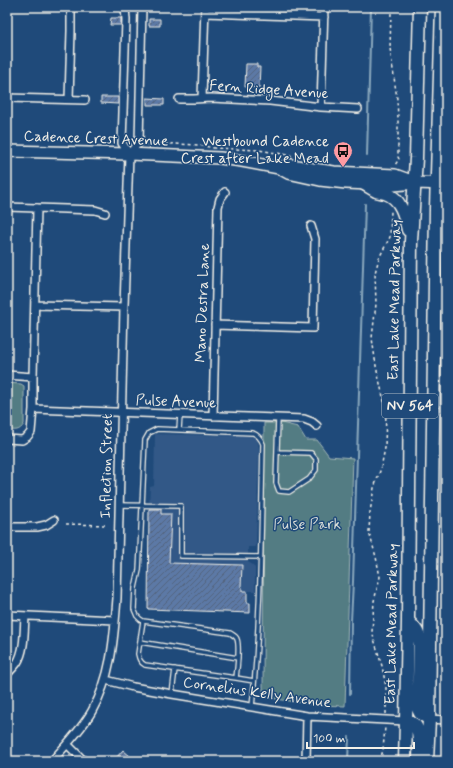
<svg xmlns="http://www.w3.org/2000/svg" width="453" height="768" font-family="Mynerve,sans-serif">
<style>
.built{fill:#315887}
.green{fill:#527c83;stroke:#a3b6b6}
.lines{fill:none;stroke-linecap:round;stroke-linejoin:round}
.stream{stroke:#8aa8bd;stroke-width:2}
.building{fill:url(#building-hatch);stroke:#f4f1e8}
.lane-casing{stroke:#f4f1e8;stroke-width:6}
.street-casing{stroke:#f4f1e8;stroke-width:10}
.secondary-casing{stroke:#f4f1e8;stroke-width:14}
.primary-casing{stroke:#f4f1e8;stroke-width:15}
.path{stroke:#f4f1e8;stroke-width:1.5;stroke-dasharray:3 3;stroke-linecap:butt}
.lane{stroke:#1f4a7a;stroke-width:3.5}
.street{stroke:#1f4a7a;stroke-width:7}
.secondary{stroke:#1f4a7a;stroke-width:11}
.primary{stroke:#1f4a7a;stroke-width:12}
.labels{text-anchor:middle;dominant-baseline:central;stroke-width:3;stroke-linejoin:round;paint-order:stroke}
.shield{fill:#1f4a7a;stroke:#b4bfc7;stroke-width:1}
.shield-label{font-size:14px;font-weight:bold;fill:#f4f1e8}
.street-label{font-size:15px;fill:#f4f1e8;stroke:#1f4a7a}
.poi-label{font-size:15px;fill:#f4f1e8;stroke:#1f4a7a;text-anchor:end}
.park-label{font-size:15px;fill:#dcdfd9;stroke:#1f4a7a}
</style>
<defs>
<pattern id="building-hatch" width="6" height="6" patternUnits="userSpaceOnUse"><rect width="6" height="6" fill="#5b79a6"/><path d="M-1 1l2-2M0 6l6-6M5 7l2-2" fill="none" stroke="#53637b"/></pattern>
</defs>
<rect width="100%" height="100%" fill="#1f4a7a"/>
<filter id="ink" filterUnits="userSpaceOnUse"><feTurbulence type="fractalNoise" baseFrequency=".025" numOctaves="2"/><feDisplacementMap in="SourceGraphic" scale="8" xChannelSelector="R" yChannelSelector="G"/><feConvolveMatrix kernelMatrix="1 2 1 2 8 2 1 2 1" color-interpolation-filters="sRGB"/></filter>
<g filter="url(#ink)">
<!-- built -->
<path class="built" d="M155 434 251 436 256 438 258 443 259 449 256 547H248V562L253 565 255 568V591H242L241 565 169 563 171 514H161V509L149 508 150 487 154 486Z"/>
<!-- green -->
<path class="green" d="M7 383 21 384 24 386V424C19 432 16 430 7 430Z
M264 423H281L298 427 306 440H317L329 456 353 458 345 706 316 705 263 697Z"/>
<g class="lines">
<!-- stream -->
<path class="stream" d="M367 155 371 7
M350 694 351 621 353 582 365 204
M348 761 349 737"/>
</g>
<!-- building -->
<path class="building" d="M111 18H121V25H110Z
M149 19H160V26H149Z
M246 64H257V67H260L259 88 245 87Z
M101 97H118V104L101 103Z
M147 98 164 99V105H147Z
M149 509H161V514H171L169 563 242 565 241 587H242V591H247V603H250V613L148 609Z
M123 750 131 757 128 761H119L116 758Z"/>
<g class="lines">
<!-- lane casing -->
<g class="lane-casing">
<path id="lane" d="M179 430 180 415
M277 452 311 453 316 459V470L309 479 289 492 279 491 276 483 278 418
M119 505 181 506V556L260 557
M143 621 138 654C139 659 140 662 145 665L236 678C237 669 240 647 237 639 236 636 233 635 230 633L143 621 140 619 137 616 134 609 135 588 139 570 140 551 145 440 149 433 157 429 253 433C258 435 261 439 263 444 261 531 261 619 252 707
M140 642 238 658
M236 678 254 681
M172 694 175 669"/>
</g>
<!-- street casing -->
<g class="street-casing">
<path id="street" d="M125 7 126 20 122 143 129 154
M205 13 324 17
M7 98 85 100
M202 98 205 7
M69 99 71 31V7
M179 99H194L211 98 270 101 321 107 358 109
M321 107 324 7
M129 154 139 142 142 7
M7 207 95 210 105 213
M35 305 124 307
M215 325 313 328 315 239 311 226
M7 375 33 377V409
M33 377 37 208
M213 416 218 207 220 199 225 192
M7 439 22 440 27 437 31 432 33 409 304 419 312 422 317 426
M7 527H37L46 525 54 520
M7 615 115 620
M8 673C11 670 14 667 17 663 25 650 24 631 25 616
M106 680 133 687 172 694 307 716 406 721
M429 719 446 720
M67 744 84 761
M52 761C66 745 82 729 92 711 112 676 114 636 117 598L124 307 129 154
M306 761 307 716"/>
</g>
<!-- secondary casing -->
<g class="secondary-casing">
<path id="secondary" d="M7 151 129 154 220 158 242 161 279 168 288 173 320 180 346 183 394 185 415 183 446 184
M279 168 291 165 313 169 334 172 395 175 414 182"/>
</g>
<!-- primary casing -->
<g class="primary-casing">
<path id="primary" d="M364 184C368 186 372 189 376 191 379 192 382 192 385 193 401 198 405 216 408 230
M408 621C417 630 419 633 420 645L418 709 420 713 429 719
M406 721C410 722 413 723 415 725 421 732 419 752 419 761
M405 761 406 721 408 621 411 241 416 158 420 7
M427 761 429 719 436 208 442 7"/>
</g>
<!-- path -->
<path class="path" d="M392 7 391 12 390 48 397 99 398 118V157L399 159 395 165V167
M147 145 152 143 198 145 214 148 258 150 283 154 292 156
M66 524 107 525
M386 714V687L382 666 372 632 374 601 380 577 376 557 369 532 370 512 374 488 381 468 385 448 386 410 376 366 372 338 376 304 375 273 379 258 390 237 391 211
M380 761 383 750 385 727"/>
<!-- lane -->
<use href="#lane" class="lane"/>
<!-- street -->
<use href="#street" class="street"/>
<!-- secondary -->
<use href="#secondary" class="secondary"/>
<!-- primary -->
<use href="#primary" class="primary"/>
</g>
</g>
<!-- icons -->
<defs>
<g id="bus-pin" transform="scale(1)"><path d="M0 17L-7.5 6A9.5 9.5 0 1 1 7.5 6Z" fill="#ff9aa2" stroke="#1f4a7a"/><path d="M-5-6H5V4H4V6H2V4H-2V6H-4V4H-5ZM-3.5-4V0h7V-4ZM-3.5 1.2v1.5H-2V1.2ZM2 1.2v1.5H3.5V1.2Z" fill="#111"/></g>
</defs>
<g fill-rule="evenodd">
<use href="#bus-pin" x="343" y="151"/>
</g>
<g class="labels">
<!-- shield labels -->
<rect class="shield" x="382" y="394" width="56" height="24" rx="3"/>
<g class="shield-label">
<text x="410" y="406">NV 564</text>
</g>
<!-- street labels -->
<g class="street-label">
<text transform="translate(269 90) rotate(4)">Fern Ridge Avenue</text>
<text transform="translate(96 139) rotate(2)">Cadence Crest Avenue</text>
<text transform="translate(395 300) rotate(-89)">East Lake Mead Parkway</text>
<text transform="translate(203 303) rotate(-88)">Mano Destra Lane</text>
<text transform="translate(176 402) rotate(2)">Pulse Avenue</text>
<text transform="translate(107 466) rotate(-89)">Inflection Street</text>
<text transform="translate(392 624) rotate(-89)">East Lake Mead Parkway</text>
<text transform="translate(257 693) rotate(8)">Cornelius Kelly Avenue</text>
</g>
<!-- poi labels -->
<g class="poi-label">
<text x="329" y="142">Westbound Cadence<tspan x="329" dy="17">Crest after Lake Mead</tspan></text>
</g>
<!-- park labels -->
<g class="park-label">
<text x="307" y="525">Pulse Park</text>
</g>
</g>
<!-- margin -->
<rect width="453" height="768" fill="none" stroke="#1f4a7a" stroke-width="24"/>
<rect x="12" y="12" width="429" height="744" fill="none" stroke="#f4f1e8" stroke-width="1.5" filter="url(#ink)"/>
<!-- scale -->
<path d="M307 742v6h107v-6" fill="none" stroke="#f4f1e8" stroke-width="2"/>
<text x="313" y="742" font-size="12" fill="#f4f1e8" stroke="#1f4a7a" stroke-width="3" paint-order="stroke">100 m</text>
</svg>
